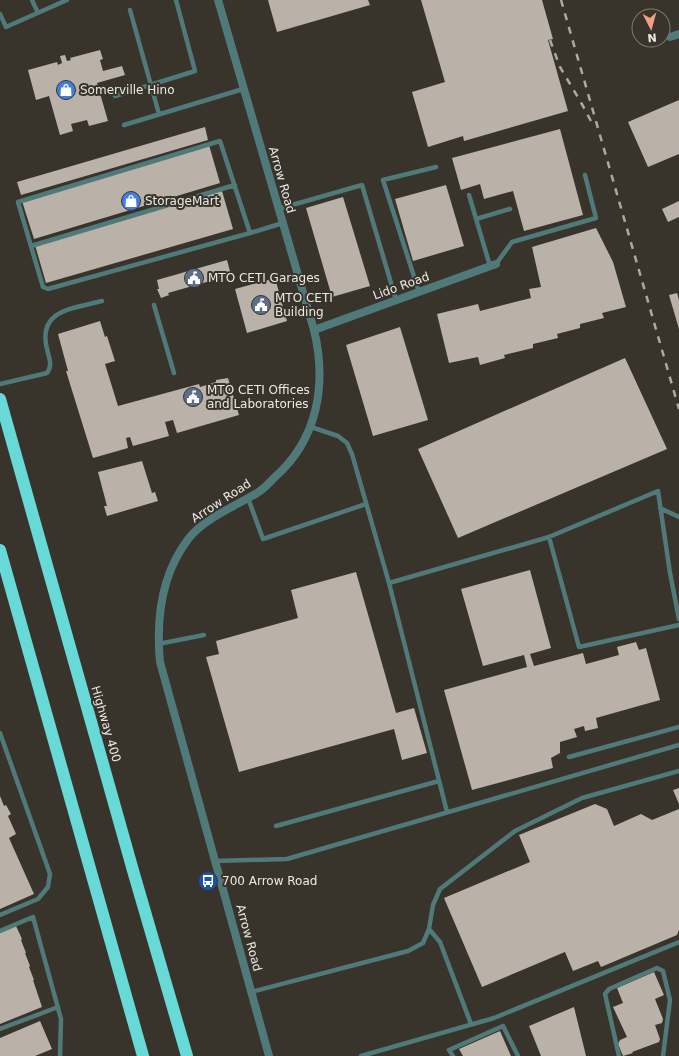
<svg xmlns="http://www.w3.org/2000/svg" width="679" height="1056" font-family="'DejaVu Sans',sans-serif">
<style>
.building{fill:#bab2a9}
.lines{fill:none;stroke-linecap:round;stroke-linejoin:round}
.service{stroke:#507a79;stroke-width:4.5}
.minor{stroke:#507a79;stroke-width:8}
.tertiary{stroke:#507a79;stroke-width:8}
.motorway{stroke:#67d9d7;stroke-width:12}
.rail{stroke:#aca9a3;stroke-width:2.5;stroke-dasharray:7 7;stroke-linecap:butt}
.labels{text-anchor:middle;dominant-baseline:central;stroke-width:4;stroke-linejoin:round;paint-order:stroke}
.poi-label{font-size:12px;fill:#ece9e4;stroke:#38342c;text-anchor:start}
.street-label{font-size:12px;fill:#ece9e4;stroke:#38342c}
</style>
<rect width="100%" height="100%" fill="#38342c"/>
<!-- building -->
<path class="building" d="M268 0H368L370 5 277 32Z
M421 0H542L553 39 548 40 568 111 464 141 463 136 428 147 412 92 445 82Z
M100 50 103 59 100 60 103 71 122 66 125 75 97 83 108 121 89 126 87 120 71 124 73 131 60 135 49 96 36 100 28 70 57 62 58 65 62 63 60 56 65 55 67 61 71 60 70 58Z
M679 100V154L648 167 628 122Z
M205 127 208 140 21 195 17 182Z
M560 129 583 215 524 231 513 191 484 199 480 184 461 190 452 158Z
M209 145 220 183 34 239 22 201Z
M446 185 464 246 413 261 395 199Z
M222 191 233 229 46 283 35 245Z
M343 197 370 286 332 297 306 208Z
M679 201V217L668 222 662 209Z
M596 228 613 262 626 307 602 313 604 318 580 324V328L557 334 558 338 533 344V348L504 355 505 358 480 365 478 357 449 363 437 314 478 304 480 311 531 298 529 289 541 287 532 247Z
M227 260 231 275 168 293 169 295 161 298 157 289H159L157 280Z
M275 278 287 321 247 333 235 289Z
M677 293 679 300V329L669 295Z
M100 321 105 337 107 336 115 361 105 364 118 406 199 384 200 387 216 382V380L228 378 239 415 177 433 173 420 165 422 169 436 133 446 130 437 126 438 128 448 93 458 66 371H68L58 334Z
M400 327 428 420 373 436 346 345Z
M625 358 667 449 458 538 418 449Z
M142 461 152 493 155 492 158 501 107 516 104 506H107L98 472Z
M530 570 551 648 530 654 534 666 583 653 586 664 619 655 617 647 636 642 639 650 646 648 660 700 596 718 598 728 585 731 584 726 574 729 577 737 560 742V753L551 758 553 768 472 790 444 690 527 667 524 655 483 666 461 589Z
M356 572 396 713 414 708 427 753 402 760 394 729 239 772 206 657 219 654 216 641 298 618 291 590Z
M679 788V804L673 790Z
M0 796 4 806 6 805 11 814 8 816 16 834 9 838 34 894 0 909Z
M595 804 607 809 614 826 641 814 652 820 679 809V930L677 935 601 967 598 961 573 971 565 952 482 987 444 898 530 862 519 835Z
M16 926 22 939 21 940 26 953H25L30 966 29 967 34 980H33L42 1007 0 1024V933Z
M654 972 664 995 655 999 663 1019 662 1023 655 1025 660 1039 659 1042 632 1052 633 1053 623 1056 618 1044 620 1040 627 1037 613 1007 623 1003 617 988Z
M574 1007 586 1056H541L529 1026Z
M40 1021 52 1049 35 1056H0V1038Z
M500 1031 511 1056H463L459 1049Z"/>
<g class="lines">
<!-- service -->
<path class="service" d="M32 0 38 13
M130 10 159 114
M0 14 6 27 67 0
M115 96 195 71 176 0
M124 125 243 89
M469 195 490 266
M278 209 362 185 396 300
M476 219 510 209
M250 233 48 289 43 287 18 202 220 141 250 233 283 223
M31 246 235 185
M496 264 512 242 596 218 585 175
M419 292 383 180 436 167
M154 305 174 373
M0 384 47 373C52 366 50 360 48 353 35 310 71 309 102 301
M311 427 338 436 347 443 352 454 389 583 447 812
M248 498 263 539 366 504
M660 508 679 517
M549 537 579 647 679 625
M389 583 549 537 658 491 670 573 679 619
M158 644 204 635
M0 733 50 874 48 887 38 899 0 915
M569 757 679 727
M276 826 439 781
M215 861 287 859 679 745
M429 929 440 942 471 1024
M0 931 33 917 61 1019 60 1056
M251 992 408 951 423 943 429 929 433 905 440 889 515 831 582 798 679 771
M0 1029 58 1007
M361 1056 494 1018 679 942
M453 1056 449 1050 503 1026 518 1056
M619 1056 605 994 609 989 657 968 663 971 670 1000 663 1056"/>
<!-- minor -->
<path class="minor" d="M670 37 679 34
M314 330 496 264"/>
<!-- tertiary -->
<path class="tertiary" d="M218 0 314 330C327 384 318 439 275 477 269 483 264 489 257 493 234 507 205 518 189 538 161 574 156 619 160 662L269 1056"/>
<!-- motorway -->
<path class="motorway" d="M0 399 134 874 187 1056
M0 550 143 1056"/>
<!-- rail -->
<path class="rail" d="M561 0 679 409
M550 40 560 67 583 106 593 125"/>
</g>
<!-- icons -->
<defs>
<g id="shop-disc" transform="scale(1)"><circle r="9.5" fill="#3f7fe0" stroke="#38342c"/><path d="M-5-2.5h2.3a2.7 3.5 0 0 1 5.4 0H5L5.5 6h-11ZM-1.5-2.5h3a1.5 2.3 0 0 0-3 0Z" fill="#fff"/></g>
<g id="civic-disc" transform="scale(1)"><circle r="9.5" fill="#5c6f8a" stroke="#38342c"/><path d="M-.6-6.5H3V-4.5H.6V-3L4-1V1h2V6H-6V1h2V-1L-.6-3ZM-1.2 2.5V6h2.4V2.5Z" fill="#fff"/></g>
<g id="bus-disc" transform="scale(1)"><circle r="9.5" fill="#1a4fb4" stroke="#38342c"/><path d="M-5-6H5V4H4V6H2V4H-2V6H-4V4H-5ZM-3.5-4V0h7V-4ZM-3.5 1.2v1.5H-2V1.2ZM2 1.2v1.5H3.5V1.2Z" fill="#fff"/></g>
</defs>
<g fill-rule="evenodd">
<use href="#shop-disc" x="66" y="90"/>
<use href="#shop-disc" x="131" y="201"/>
<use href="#civic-disc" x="194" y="278"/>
<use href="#civic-disc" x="261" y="305"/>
<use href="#civic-disc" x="193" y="397"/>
<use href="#bus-disc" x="208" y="881"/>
</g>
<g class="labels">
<!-- poi labels -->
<g class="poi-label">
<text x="80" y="90">Somerville Hino</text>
<text x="145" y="201">StorageMart</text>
<text x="208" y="278">MTO CETI Garages</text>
<text x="275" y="298">MTO CETI<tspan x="275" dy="14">Building</tspan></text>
<text x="207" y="390">MTO CETI Offices<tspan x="207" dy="14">and Laboratories</tspan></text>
<text x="222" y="881">700 Arrow Road</text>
</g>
<!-- street labels -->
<g class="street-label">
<text transform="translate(282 180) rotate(74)">Arrow Road</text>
<text transform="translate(401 286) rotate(-20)">Lido Road</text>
<text transform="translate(221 501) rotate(-33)">Arrow Road</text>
<text transform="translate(106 724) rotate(74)">Highway 400</text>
<text transform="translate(249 938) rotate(75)">Arrow Road</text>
</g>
</g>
<!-- north arrow -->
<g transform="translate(651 28) rotate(174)"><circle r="19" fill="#38342c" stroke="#807c76"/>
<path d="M0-3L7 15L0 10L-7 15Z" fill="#f39f85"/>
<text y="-6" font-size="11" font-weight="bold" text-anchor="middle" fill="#ece9e4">N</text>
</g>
</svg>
